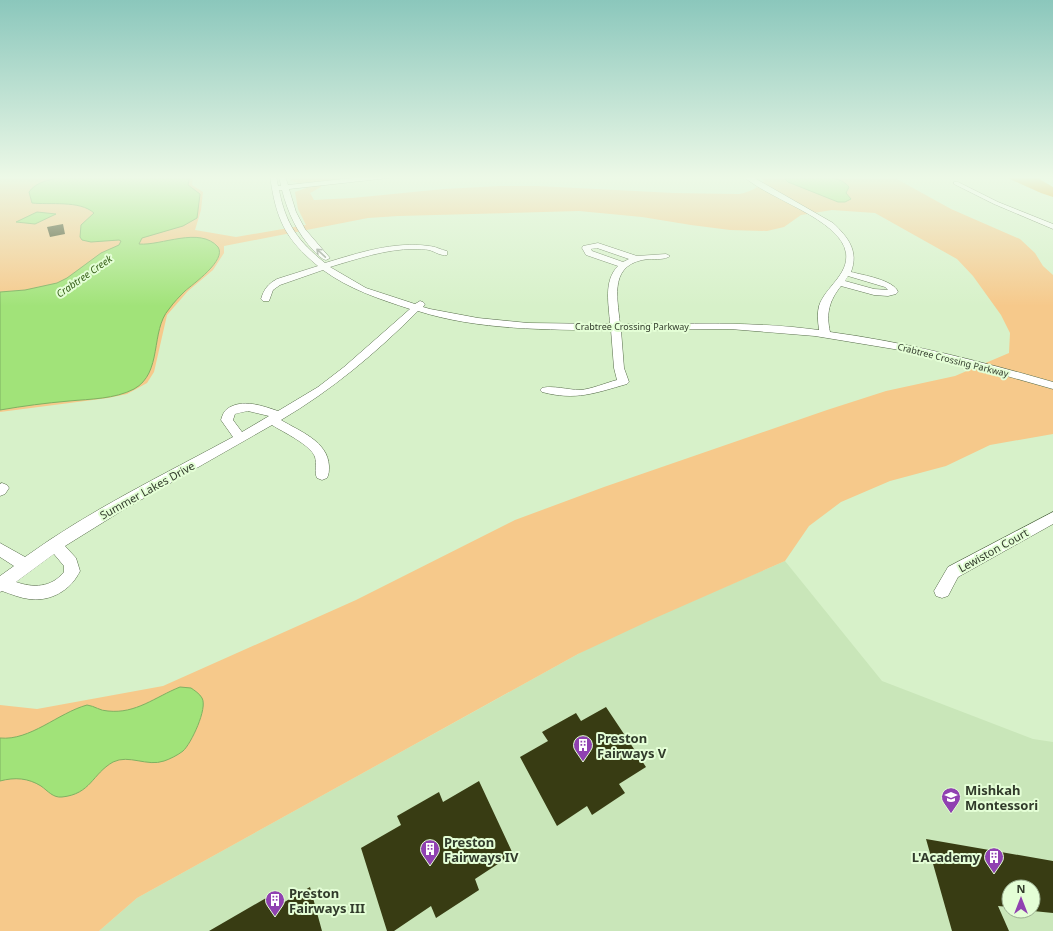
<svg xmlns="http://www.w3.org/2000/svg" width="1053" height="931" font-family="'Noto Sans',sans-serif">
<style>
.built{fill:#c9e6b9;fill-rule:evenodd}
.green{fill:#f6c98b}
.forest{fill:#eda426}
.water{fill:#a1e379;stroke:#7fb162}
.building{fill:#383c13}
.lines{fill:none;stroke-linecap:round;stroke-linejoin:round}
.street-casing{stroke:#566c49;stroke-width:1}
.street{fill:#fff;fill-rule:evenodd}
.oneway{stroke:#989d95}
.labels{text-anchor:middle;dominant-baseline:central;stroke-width:4;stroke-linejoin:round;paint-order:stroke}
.far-street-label{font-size:9px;fill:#313b2b;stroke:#e4fed6}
.far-water-label{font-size:10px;font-style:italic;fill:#38611a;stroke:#e4fed6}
.street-label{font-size:11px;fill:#313b2b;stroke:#e4fed6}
.near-poi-label{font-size:13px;font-weight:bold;fill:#313b2b;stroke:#e4fed6;text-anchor:start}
</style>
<rect width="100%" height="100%" fill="#d7f1c9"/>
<!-- built -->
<path class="built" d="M785 561 882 681 1033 739 1053 742V931H99L137 898 607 638ZM1009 887H1033V911H1009Z"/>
<!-- green -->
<path class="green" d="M0 176H193L192 185 203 192 201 210 195 230 236 237 306 225 298 209 295 192 306 188 310 182 299 183 291 181 288 176H361L322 181 321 187 310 193 314 200 352 198 444 189 499 186H538L673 193 739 194C750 192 756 189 764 181L759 176H877L895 178 951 209 1020 239 1035 253 1043 266 1053 275V434L990 445 946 466 890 481 841 502 809 526 785 561 653 619 578 654 137 898 99 931H0V705L37 709 163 686 356 600 515 520 604 487 827 410 886 391 955 376 1009 353 1010 333 1001 315 973 276 957 259 875 213 832 210 801 215 784 227 767 231 730 230 691 225 642 217 579 211 398 216 368 218 224 246V253L213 270 188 291 167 315 154 372 147 383 127 394 108 398 0 412Z"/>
<!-- forest -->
<path class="forest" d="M1003 176H1037L1041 180 1053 187V197L1041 193Z"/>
<!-- water -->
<path class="water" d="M65 176H190L188 185 200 194 197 218 183 226 142 238 139 244C161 246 200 226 218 247 227 260 193 284 185 291 180 296 174 302 169 309 150 331 163 373 134 389 115 399 90 399 69 401 46 403 23 406 0 410V292L25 290 57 283 67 278 101 253 119 245 121 241 119 240 91 242 82 240 80 237 81 225 94 213C80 200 49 205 32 203L29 192C36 181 54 179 65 176Z
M800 176C814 176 839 174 849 187L846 193 851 199 845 202H838L788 182 785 179Z
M37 212 56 214 35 224 16 222Z
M180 687 191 688C194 690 200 694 202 698 208 708 191 744 183 751 178 755 170 759 164 761 147 767 129 754 113 762 92 774 91 794 62 797 53 798 48 791 41 786 28 778 15 777 0 781V738C30 741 58 713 87 705 95 706 100 711 108 711 136 714 155 697 180 687Z"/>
<!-- building -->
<path class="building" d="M63 224 65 234 50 237 47 227Z
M606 707 646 767 619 784 625 793 592 815 587 806 557 826 520 757 548 741 542 732 576 713 581 721Z
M479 781 513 854 475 879 479 890 436 918 431 906 394 931H387L361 848 401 825 397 816 439 792 443 802Z
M926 839 1053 861V913L1033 911V887H1009V907L998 906 1009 931H952Z
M310 887 322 931H209L273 894 276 907Z"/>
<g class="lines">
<!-- street casing -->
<g class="street-casing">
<path id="street" d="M270 176H276L278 186H281L279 176H285L288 185 371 176H391L388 178 289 189 296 212 305 229 330 258 326 260C321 259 318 254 314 251 297 233 288 213 282 190H279C286 225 298 241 325 263 358 253 394 241 429 246 435 246 441 250 447 251V255C440 256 436 252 429 250 425 249 419 249 414 249 386 249 357 259 330 267L366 288 415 304 420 301 423 302 425 304 423 307 430 309 478 318 528 323 610 324C609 305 603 281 618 266L586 255 582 248 583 246 598 243 637 256 666 254 670 256C665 260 656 259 649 259 609 263 617 295 620 324 686 324 753 321 819 330 818 322 817 314 819 306 825 287 849 275 846 253 841 219 766 198 743 176H751L833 223C848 237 859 251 851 272 863 275 894 280 898 292L896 294 888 296 874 295 841 286C829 301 826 313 830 332 905 342 980 361 1053 382V389L982 369 918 353 815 336 730 329 621 330 624 368 629 382 627 384C595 393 576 401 542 392L540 390 542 388C552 385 569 390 580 390 592 389 605 383 617 380L614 368 611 330C549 330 477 330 418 311 376 353 332 390 281 420 299 431 328 441 329 466 329 471 329 474 327 478L322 480 317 478C314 472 317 464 315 457 311 445 283 432 272 425L123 510 65 546 76 558 80 571C71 590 51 602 29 599 20 598 11 594 2 591L0 592V576L14 566 0 557V543L25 557C90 510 163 475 233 437L221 420C222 416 224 411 227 409 242 398 263 406 278 411L318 387 344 367 410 309C379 299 349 289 323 270L280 285 273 290 269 301H263L261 299C264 289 268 284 277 279L318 266C284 238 276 218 270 176ZM597 248 629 259 623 262 592 251 591 249ZM848 276 885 287 888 290 874 289 845 281ZM248 411 269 416 242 432 233 420 235 414ZM54 554 64 566V572C51 588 33 588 16 582Z
M954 182H958L998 202 1053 224V229L994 204 954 184Z
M2 483 7 485 9 488 5 494 0 496V484Z
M1053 512V524L958 577 948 596 942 598 936 596 934 591 948 567Z"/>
</g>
<!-- street -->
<use href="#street" class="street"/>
</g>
<!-- one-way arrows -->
<defs><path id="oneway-shaft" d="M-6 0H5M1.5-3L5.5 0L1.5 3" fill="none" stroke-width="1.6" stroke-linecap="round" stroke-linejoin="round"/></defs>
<use class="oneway" href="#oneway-shaft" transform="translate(321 253) rotate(-137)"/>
<!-- sky -->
<linearGradient id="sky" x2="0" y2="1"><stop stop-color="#8bc7bc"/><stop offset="0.58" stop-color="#edf9e7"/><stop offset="1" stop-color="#edf9e7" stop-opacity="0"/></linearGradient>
<rect width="1053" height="306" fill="url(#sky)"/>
<!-- icons -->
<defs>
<g id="building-pin" transform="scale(1)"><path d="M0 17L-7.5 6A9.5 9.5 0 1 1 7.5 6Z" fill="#9041b1" stroke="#e4fed6"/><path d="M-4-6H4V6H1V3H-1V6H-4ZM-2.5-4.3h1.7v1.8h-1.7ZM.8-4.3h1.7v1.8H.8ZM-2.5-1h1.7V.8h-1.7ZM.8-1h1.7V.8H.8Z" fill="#fff"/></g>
<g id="school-pin" transform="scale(1)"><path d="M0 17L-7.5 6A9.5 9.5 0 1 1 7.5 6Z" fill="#9041b1" stroke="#e4fed6"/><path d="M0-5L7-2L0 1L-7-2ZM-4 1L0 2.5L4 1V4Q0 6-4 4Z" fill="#fff"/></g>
</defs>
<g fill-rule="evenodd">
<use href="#building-pin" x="583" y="745"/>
<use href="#school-pin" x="951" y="797"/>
<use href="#building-pin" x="430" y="849"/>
<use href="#building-pin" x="994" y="857"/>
<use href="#building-pin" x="275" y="900"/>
</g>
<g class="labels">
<!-- far-street labels -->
<g class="far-street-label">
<text x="632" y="326">Crabtree Crossing Parkway</text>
<text transform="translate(953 360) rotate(14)">Crabtree Crossing Parkway</text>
</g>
<!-- far-water labels -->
<g class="far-water-label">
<text transform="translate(84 276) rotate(-35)">Crabtree Creek</text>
</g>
<!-- street labels -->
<g class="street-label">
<text transform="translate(147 490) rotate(-29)">Summer Lakes Drive</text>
<text transform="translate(993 550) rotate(-29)">Lewiston Court</text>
</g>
<!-- near-poi labels -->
<g class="near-poi-label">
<text x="597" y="738">Preston<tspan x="597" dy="15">Fairways V</tspan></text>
<text x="965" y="790">Mishkah<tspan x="965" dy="15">Montessori</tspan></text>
<text x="444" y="842">Preston<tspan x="444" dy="15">Fairways IV</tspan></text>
<text x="980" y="857" text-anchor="end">L'Academy</text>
<text x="289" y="893">Preston<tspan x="289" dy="15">Fairways III</tspan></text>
</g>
</g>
<!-- north arrow -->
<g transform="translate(1021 899)"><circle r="19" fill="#e4fed6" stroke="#9cb092"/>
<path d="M0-3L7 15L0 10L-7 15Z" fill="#9041b1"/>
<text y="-6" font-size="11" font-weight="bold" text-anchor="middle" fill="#313b2b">N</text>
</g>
</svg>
